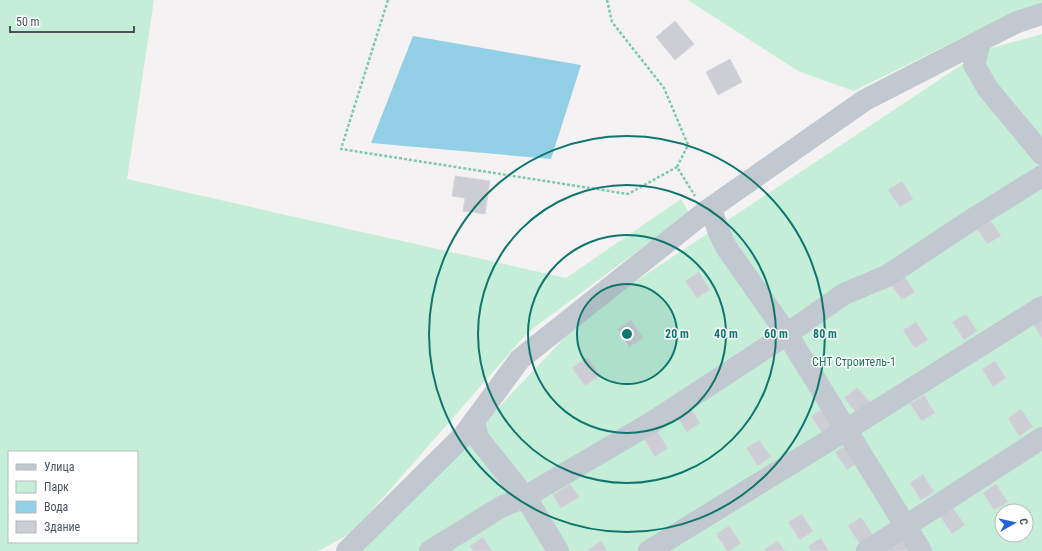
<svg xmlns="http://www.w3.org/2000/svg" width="1042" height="551" font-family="'Roboto Condensed',sans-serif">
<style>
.green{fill:#c4eed8;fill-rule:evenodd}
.water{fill:#94cfe8}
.building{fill:#ccced4;stroke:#d6d8dd}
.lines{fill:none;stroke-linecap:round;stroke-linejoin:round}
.path{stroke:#7ecaab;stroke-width:2.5;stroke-dasharray:3 2;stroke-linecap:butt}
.minor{stroke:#c1c8cf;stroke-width:22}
.ring{fill:none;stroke:#0f766e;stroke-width:2}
.labels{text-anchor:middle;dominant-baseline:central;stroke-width:3;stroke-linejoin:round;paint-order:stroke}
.park-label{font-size:12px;fill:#1d7e55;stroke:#fff}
.centre{fill:#0f766e;stroke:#fff;stroke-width:2}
.ring-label{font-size:12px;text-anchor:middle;font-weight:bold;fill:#0f766e;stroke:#fff;stroke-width:3;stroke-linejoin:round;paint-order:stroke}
</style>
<rect width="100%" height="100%" fill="#f4f2f2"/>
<!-- green -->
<path class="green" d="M0 0H154L127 179 566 278 681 199 689 213 528 332 353 532 318 551H0ZM9 452H137V542H9Z
M688 0H1042V4L1000 19 854 91 798 71Z
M1042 34V551H363L588 313 984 50ZM1002 511H1026V535H1002Z"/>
<!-- water -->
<path class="water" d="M413 36 581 65 551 159 371 143Z"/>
<!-- building -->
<path class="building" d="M675 21 694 44 675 60 656 37Z
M730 59 742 82 718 95 706 72Z
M455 176 490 181 485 214 463 211 465 198 452 196Z
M902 181 913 199 900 207 888 190Z
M989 218 1001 236 987 244 976 227Z
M699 272 710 290 697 298 685 281Z
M903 274 915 292 902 300 890 283Z
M1042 313V338L1031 321Z
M966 314 977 331 964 340 952 322Z
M631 320 643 338 629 347 618 329Z
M916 322 928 340 915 348 903 330Z
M587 357 600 376 585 386 572 368Z
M995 361 1006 378 993 387 982 369Z
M857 387 872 404 858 415 844 398Z
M924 395 935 413 922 421 910 404Z
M689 405 700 423 687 432 675 414Z
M825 408 836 425 823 434 811 416Z
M1021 409 1033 427 1019 436 1008 418Z
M657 431 668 448 655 457 644 439Z
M759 440 771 457 758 466 746 448Z
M849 444 860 461 847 470 835 452Z
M923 474 934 492 921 500 910 483Z
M570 484 579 497 561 508 553 495Z
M996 484 1008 502 994 510 983 493Z
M953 508 965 525 952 534 940 516Z
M802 514 813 531 800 540 788 522Z
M861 517 873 535 860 544 848 526Z
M729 526 741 543 729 551H727L716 534Z
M483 537 492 551H473L470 546Z
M821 538 829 551H811L808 546Z
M902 540 909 551H890L889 548Z
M601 541 607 551H589L588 550Z
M778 541 785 551H766L765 549Z"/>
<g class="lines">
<!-- path -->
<path class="path" d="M388 0 341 149 628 194 677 167
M607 0 612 22 664 88 688 145 677 167 695 196"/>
<!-- minor -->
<path class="minor" d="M980 41 974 65 988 89 1042 154
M711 208 718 230 726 247 787 334 921 551
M474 421 478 438 528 501 558 551
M347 551 464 435 520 359 705 212 865 100 1017 22 1042 14
M430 551 501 507 525 497 651 423 787 334 844 294 887 276 976 217 1042 176
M649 551 846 430 1042 307
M867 551 1042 438"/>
</g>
<!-- distance rings -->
<circle cx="627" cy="334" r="50" fill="#0f766e" fill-opacity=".12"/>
<g class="ring">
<circle cx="627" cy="334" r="50"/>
<circle cx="627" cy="334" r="99"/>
<circle cx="627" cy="334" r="149"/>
<circle cx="627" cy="334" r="198"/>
</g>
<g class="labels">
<!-- park labels -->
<g class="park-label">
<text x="854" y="362">СНТ Строитель-1</text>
</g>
</g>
<circle cx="627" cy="334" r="6" class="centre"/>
<g class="ring-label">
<text x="677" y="338">20 m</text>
<text x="726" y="338">40 m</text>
<text x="776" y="338">60 m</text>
<text x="825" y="338">80 m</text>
</g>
<!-- legend -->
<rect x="8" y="451" width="130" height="92" fill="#ffffff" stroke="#b7babf"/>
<rect x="16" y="464" width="20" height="6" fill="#c1c8cf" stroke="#b7babf"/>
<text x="44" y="471" font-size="12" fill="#4a535e">Улица</text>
<rect x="16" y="481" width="20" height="12" fill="#c4eed8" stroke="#b7babf"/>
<text x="44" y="491" font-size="12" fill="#4a535e">Парк</text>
<rect x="16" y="501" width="20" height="12" fill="#94cfe8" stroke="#b7babf"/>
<text x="44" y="511" font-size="12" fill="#4a535e">Вода</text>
<rect x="16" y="521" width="20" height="12" fill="#ccced4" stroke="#b7babf"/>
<text x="44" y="531" font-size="12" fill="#4a535e">Здание</text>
<!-- north arrow -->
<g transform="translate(1014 523) rotate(82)"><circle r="19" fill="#ffffff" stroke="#b7babf"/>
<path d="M0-3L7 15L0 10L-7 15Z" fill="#2565db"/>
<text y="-6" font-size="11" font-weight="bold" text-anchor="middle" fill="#4a535e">С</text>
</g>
<!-- scale -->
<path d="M10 26v6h124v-6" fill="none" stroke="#4a535e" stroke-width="2"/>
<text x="16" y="26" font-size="12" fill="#4a535e" stroke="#ffffff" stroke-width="3" paint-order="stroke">50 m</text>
</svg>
